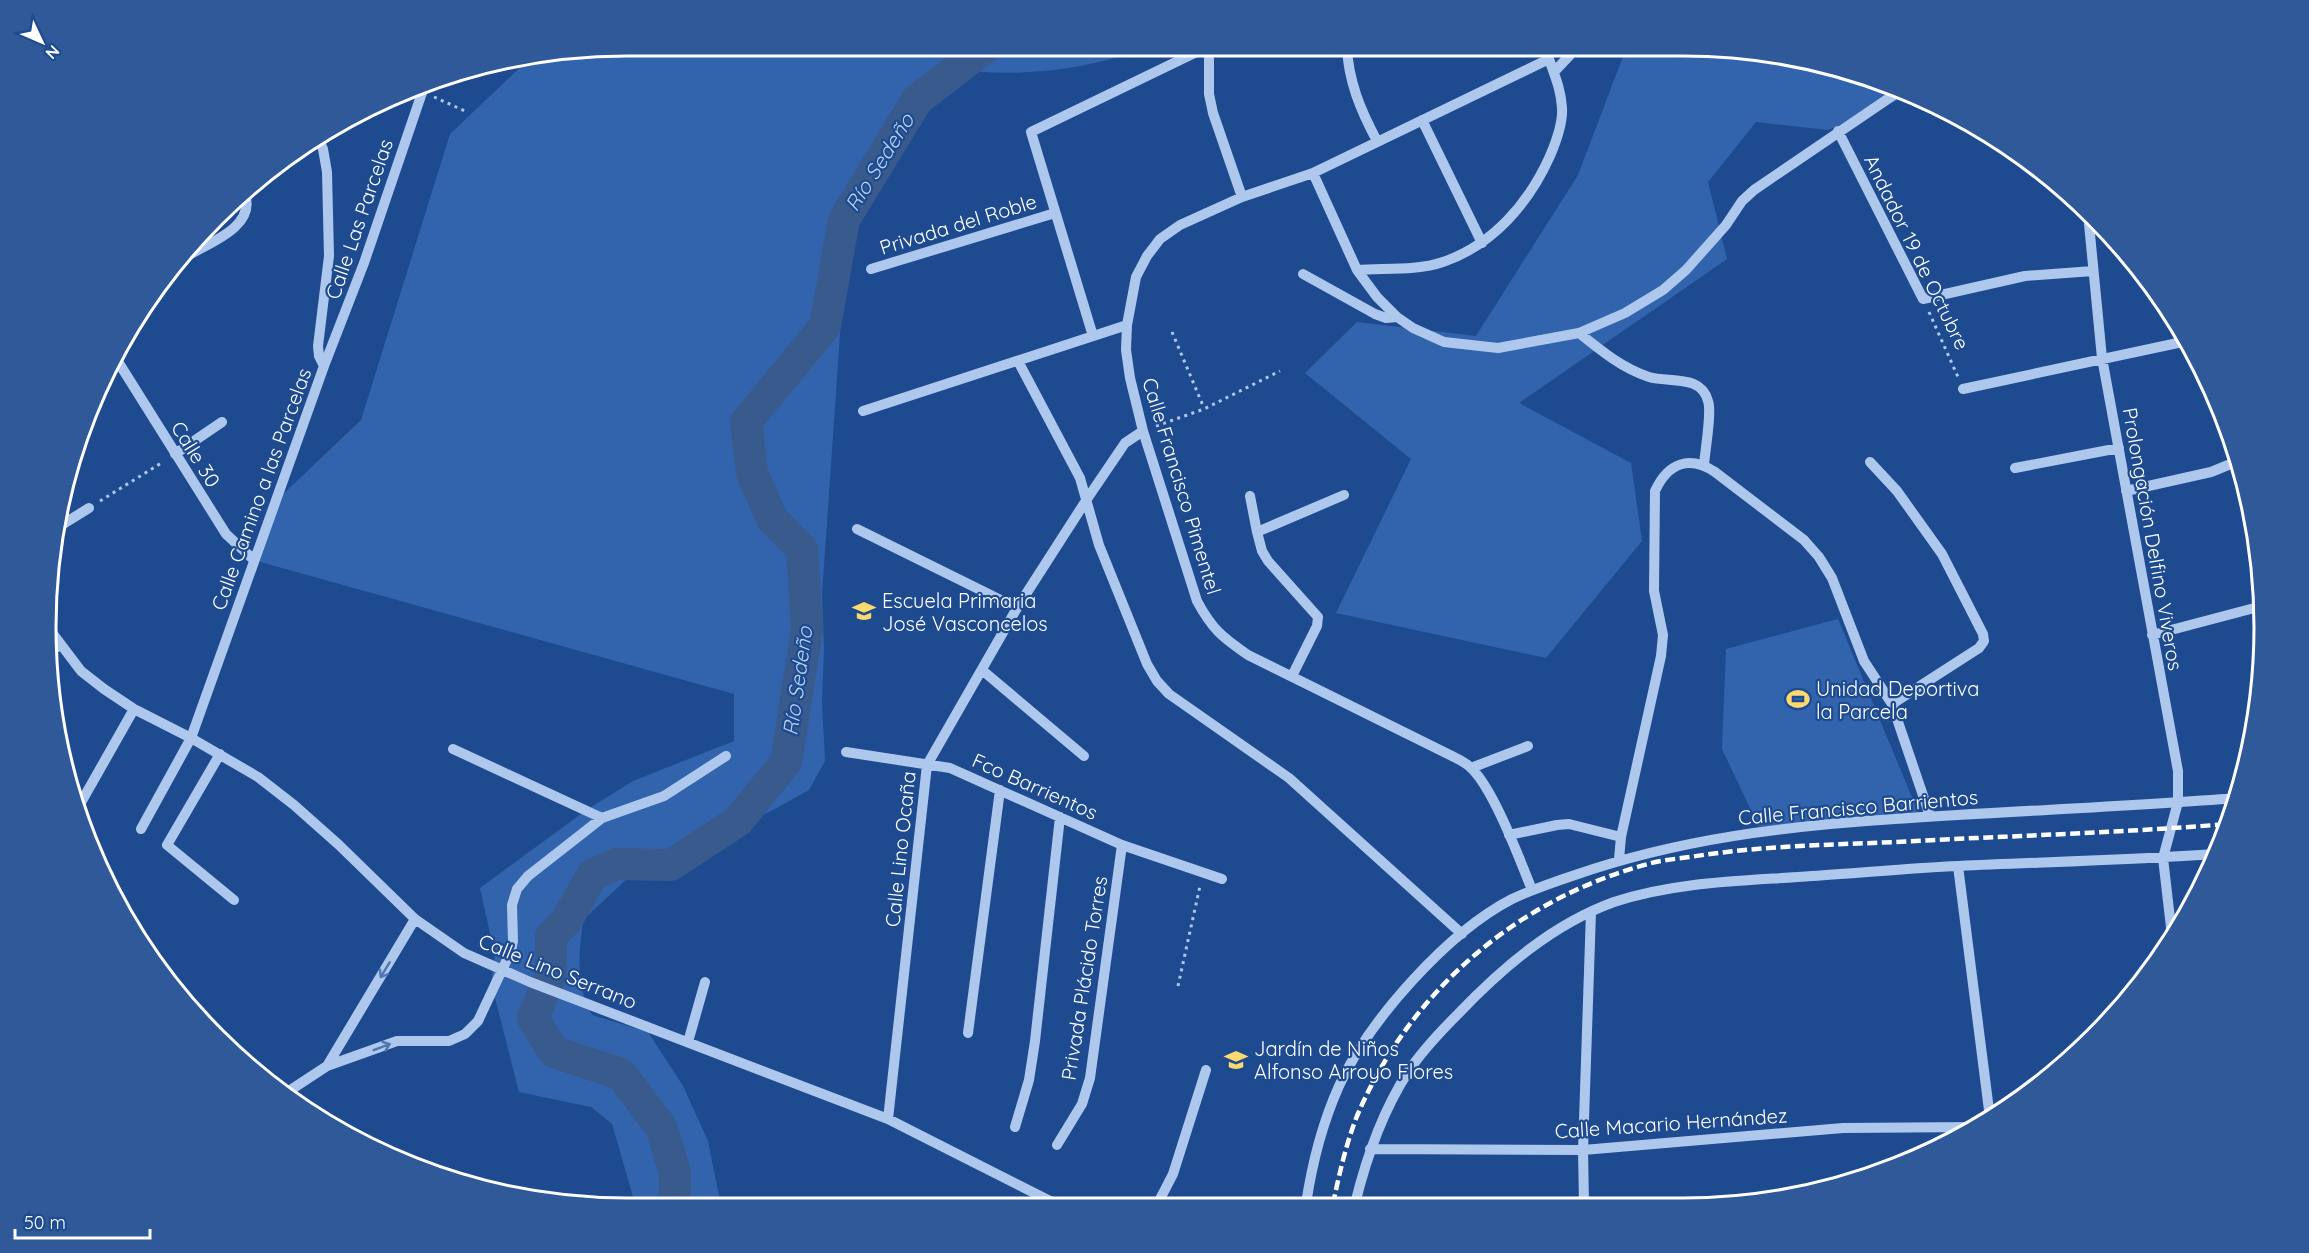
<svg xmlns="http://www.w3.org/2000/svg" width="2309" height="1253" font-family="Quicksand,sans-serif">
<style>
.green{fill:#3264ae}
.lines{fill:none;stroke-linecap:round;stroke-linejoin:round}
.river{stroke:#395a8c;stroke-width:32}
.path{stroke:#aec8ed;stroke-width:3;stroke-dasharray:3 4.5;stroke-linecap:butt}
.minor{stroke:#aec8ed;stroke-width:10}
.rail{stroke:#fff;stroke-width:4.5;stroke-dasharray:10 4.5;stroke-linecap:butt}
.oneway{stroke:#5077b1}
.labels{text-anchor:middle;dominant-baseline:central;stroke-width:4.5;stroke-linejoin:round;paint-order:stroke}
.street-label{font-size:20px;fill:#fff;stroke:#1e4b90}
.poi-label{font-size:20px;fill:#fff;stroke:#1e4b90;text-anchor:start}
.water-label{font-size:21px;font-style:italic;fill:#bad2f4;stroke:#1e4b90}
.rim{fill:none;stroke:#fff;stroke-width:3}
</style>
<rect width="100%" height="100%" fill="#1e4b90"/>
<!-- green -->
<path class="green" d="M627 45 1150 46C1087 71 1017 78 950 69L927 89 886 148 851 227 844 277 822 594 824 648 822 702 825 761 809 790 771 811 628 878 583 920C579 954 575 984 592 1015L648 1032 683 1086 708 1141 721 1206 636 1207 612 1124 591 1107 519 1092 491 982 495 956 480 888 585 811 633 781 734 741V694L257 561 279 498 361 420 450 134 527 61Z
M1627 46H1720L1833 65 1907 96 1828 130 1756 122 1708 182 1727 259 1519 403 1631 463 1642 541 1546 658 1336 613 1411 459 1305 373 1357 322 1476 336 1578 175Z
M1838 619 1918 812 1759 827 1722 749 1726 649Z"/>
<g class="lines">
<!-- river -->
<path class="river" d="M675 1206V1172L661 1127 621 1074 554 1052 533 1018 551 975V936L567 920 592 875 616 864 671 865 738 821 786 762 807 630 802 549 772 519 752 473 746 422 825 326 844 220 917 100 988 45"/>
<!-- path -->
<path class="path" d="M434 97 465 111
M1929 312 1958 377
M1172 332 1204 408
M1156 426 1204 409 1280 371
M100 501 163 462
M1178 986 1200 886"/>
<!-- minor -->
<path class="minor" d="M1209 46V94L1213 113 1242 197
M1347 46C1348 81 1361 111 1377 141
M1554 72 1570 55 1574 46
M1422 120 1482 243
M1838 131 1923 299 2025 276 2093 271
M319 140 323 149 327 172 329 256 318 346 319 356 324 366
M1313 173 1357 270 1377 297 1397 317 1413 328 1444 342 1498 348 1579 333 1625 313 1663 290 1686 270 1726 225 1742 201 1754 190 1898 92
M2089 224 2102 358 2178 771V802L2163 858 2172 936
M187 256C209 243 256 227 245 194
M871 269 1055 213
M1357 270C1384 268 1417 271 1443 262 1493 245 1529 203 1550 156 1556 142 1563 123 1562 108 1561 90 1555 76 1549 59L1313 173 1242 197 1180 225 1160 239 1147 256 1136 277 1127 325 1126 350 1130 378 1143 431 1197 601C1212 629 1222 637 1248 655L1454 757C1460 760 1466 763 1470 767 1493 787 1520 860 1532 890
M1303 274 1375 314 1386 318 1397 317
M1579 333C1600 350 1622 368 1649 377 1669 383 1701 374 1708 401 1712 412 1705 451 1704 465
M1093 336 1031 132 1209 46
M117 360 226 534 254 560
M1018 361 1080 478 1099 545 1147 664 1157 681 1169 694 1289 778 1462 934
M1963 389 2187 341
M863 411 1127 325
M175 454 222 422
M1870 462 1897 491 1942 554 1983 634 1984 641 1979 648 1892 704
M2015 468 2119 448
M2126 491 2211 472 2238 461
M1250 496 1257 532 1262 551 1268 561 1318 617 1317 626 1292 676
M60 526 89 508
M857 529 1017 608
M1257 532 1344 495
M50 630 81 671 104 689 134 709 191 738 258 777 294 805 339 845 415 919 464 953 530 982 888 1119 1058 1205
M2152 635 2262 606
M47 653 59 646
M982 670 1084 756
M453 749 602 818
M846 752 950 768 1122 845 1222 879
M220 754 167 845 234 900
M1471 768 1528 746
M79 806 134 709
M141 829 191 738 324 366 364 263 425 84
M1509 835 1557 825 1569 824 1621 837
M1619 859 1621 837 1661 656 1663 635 1654 591 1655 491C1668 463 1689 455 1715 472L1804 540 1819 557 1832 578 1864 661 1892 704 1930 816
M1958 866 1990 1118
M968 1033 1000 790
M688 1042 705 982
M2077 1045V1047
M327 1066 415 919
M289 1091 327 1066 397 1041H449L465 1034 478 1021 511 951 513 941 512 905 517 889 528 876 602 818 664 796 726 756
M888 1119 927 765 1017 608 1087 499 1125 443 1143 431
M1015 1127 1029 1080 1035 1041 1060 817
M1057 1145 1082 1104 1090 1078 1122 845
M1370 1149 1583 1150 1843 1128 1975 1127
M1306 1204C1312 1164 1322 1124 1339 1086 1369 1020 1448 932 1512 899 1533 889 1554 882 1575 875 1679 839 1786 826 1895 819 2009 811 2123 807 2237 798
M1355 1204C1366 1159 1382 1112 1408 1072 1422 1051 1440 1032 1458 1014 1502 968 1553 924 1614 902 1677 881 1747 881 1812 876 1861 873 1910 868 1959 866 2045 862 2130 860 2215 854
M1584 1204 1583 1150 1591 912
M1157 1205 1173 1174 1206 1070"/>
<!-- rail -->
<path class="rail" d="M1333 1204C1339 1175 1346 1144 1357 1116 1410 991 1517 899 1648 864 1661 860 1676 859 1690 857 1758 846 1826 845 1895 842 2006 836 2117 833 2228 824"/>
</g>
<!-- one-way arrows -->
<defs><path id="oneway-shaft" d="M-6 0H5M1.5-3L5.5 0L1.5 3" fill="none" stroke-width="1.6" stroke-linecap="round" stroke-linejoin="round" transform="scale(1.5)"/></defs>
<g class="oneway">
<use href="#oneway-shaft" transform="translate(385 970) rotate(121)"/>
<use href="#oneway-shaft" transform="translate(382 1047) rotate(-20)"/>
</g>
<!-- icons -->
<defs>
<g id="school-bare" transform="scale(1.8)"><path d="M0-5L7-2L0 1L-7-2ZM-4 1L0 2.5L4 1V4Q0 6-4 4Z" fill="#fcd96e" stroke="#1e4b90" stroke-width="2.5" paint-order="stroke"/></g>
<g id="stadium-bare" transform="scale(1.8)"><path d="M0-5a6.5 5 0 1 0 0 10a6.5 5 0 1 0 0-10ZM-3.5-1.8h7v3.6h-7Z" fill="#fcd96e" stroke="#1e4b90" stroke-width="2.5" paint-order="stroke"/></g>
</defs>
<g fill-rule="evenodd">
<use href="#school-bare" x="864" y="611"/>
<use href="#stadium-bare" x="1798" y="699"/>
<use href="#school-bare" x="1236" y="1060"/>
</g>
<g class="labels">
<!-- street labels -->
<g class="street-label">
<text transform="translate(359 219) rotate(-71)">Calle Las Parcelas</text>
<text transform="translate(958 224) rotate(-17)">Privada del Roble</text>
<text transform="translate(1917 252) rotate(64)">Andador 19 de Octubre</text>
<text transform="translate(196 454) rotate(58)">Calle 30</text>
<text transform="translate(1182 486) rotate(73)">Calle Francisco Pimentel</text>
<text transform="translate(261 489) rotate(-70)">Calle Camino a las Parcelas</text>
<text transform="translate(2153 539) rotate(80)">Prolongación Delfino Viveros</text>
<text transform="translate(1035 786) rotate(24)">Fco Barrientos</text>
<text transform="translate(1858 807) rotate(-5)">Calle Francisco Barrientos</text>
<text transform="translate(900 849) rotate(-84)">Calle Lino Ocaña</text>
<text transform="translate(558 971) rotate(22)">Calle Lino Serrano</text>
<text transform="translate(1084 978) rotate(-81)">Privada Plácido Torres</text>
<text transform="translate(1671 1123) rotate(-4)">Calle Macario Hernández</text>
</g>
<!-- poi labels -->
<g class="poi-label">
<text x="882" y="600">Escuela Primaria<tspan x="882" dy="23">José Vasconcelos</tspan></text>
<text x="1816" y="688">Unidad Deportiva<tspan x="1816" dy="23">la Parcela</tspan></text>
<text x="1254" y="1048">Jardín de Niños<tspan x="1254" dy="23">Alfonso Arroyo Flores</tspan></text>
</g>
<!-- water labels -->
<g class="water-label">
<text transform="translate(879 162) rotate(-58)">Río Sedeño</text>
<text transform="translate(797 681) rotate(-82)">Río Sedeño</text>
</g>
</g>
<!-- crop -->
<path d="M0 0H2309V1253H0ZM627 56H1683A571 571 0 0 1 2254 627V627A571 571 0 0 1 1683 1198H627A571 571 0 0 1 56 627V627A571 571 0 0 1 627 56Z" fill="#305999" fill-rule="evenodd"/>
<path class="rim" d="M627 56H1683A571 571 0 0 1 2254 627V627A571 571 0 0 1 1683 1198H627A571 571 0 0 1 56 627V627A571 571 0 0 1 627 56Z"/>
<!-- north arrow -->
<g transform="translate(42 42) rotate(134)" stroke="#1e4b90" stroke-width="4.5" paint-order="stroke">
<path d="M0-4.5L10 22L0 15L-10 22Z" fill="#ffffff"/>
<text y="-9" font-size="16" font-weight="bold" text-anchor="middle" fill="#ffffff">N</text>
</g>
<!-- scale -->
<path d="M15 1229v9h135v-9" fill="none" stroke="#ffffff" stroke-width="3"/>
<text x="24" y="1229" font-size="18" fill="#ffffff" stroke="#1e4b90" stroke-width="4.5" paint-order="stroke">50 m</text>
</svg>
